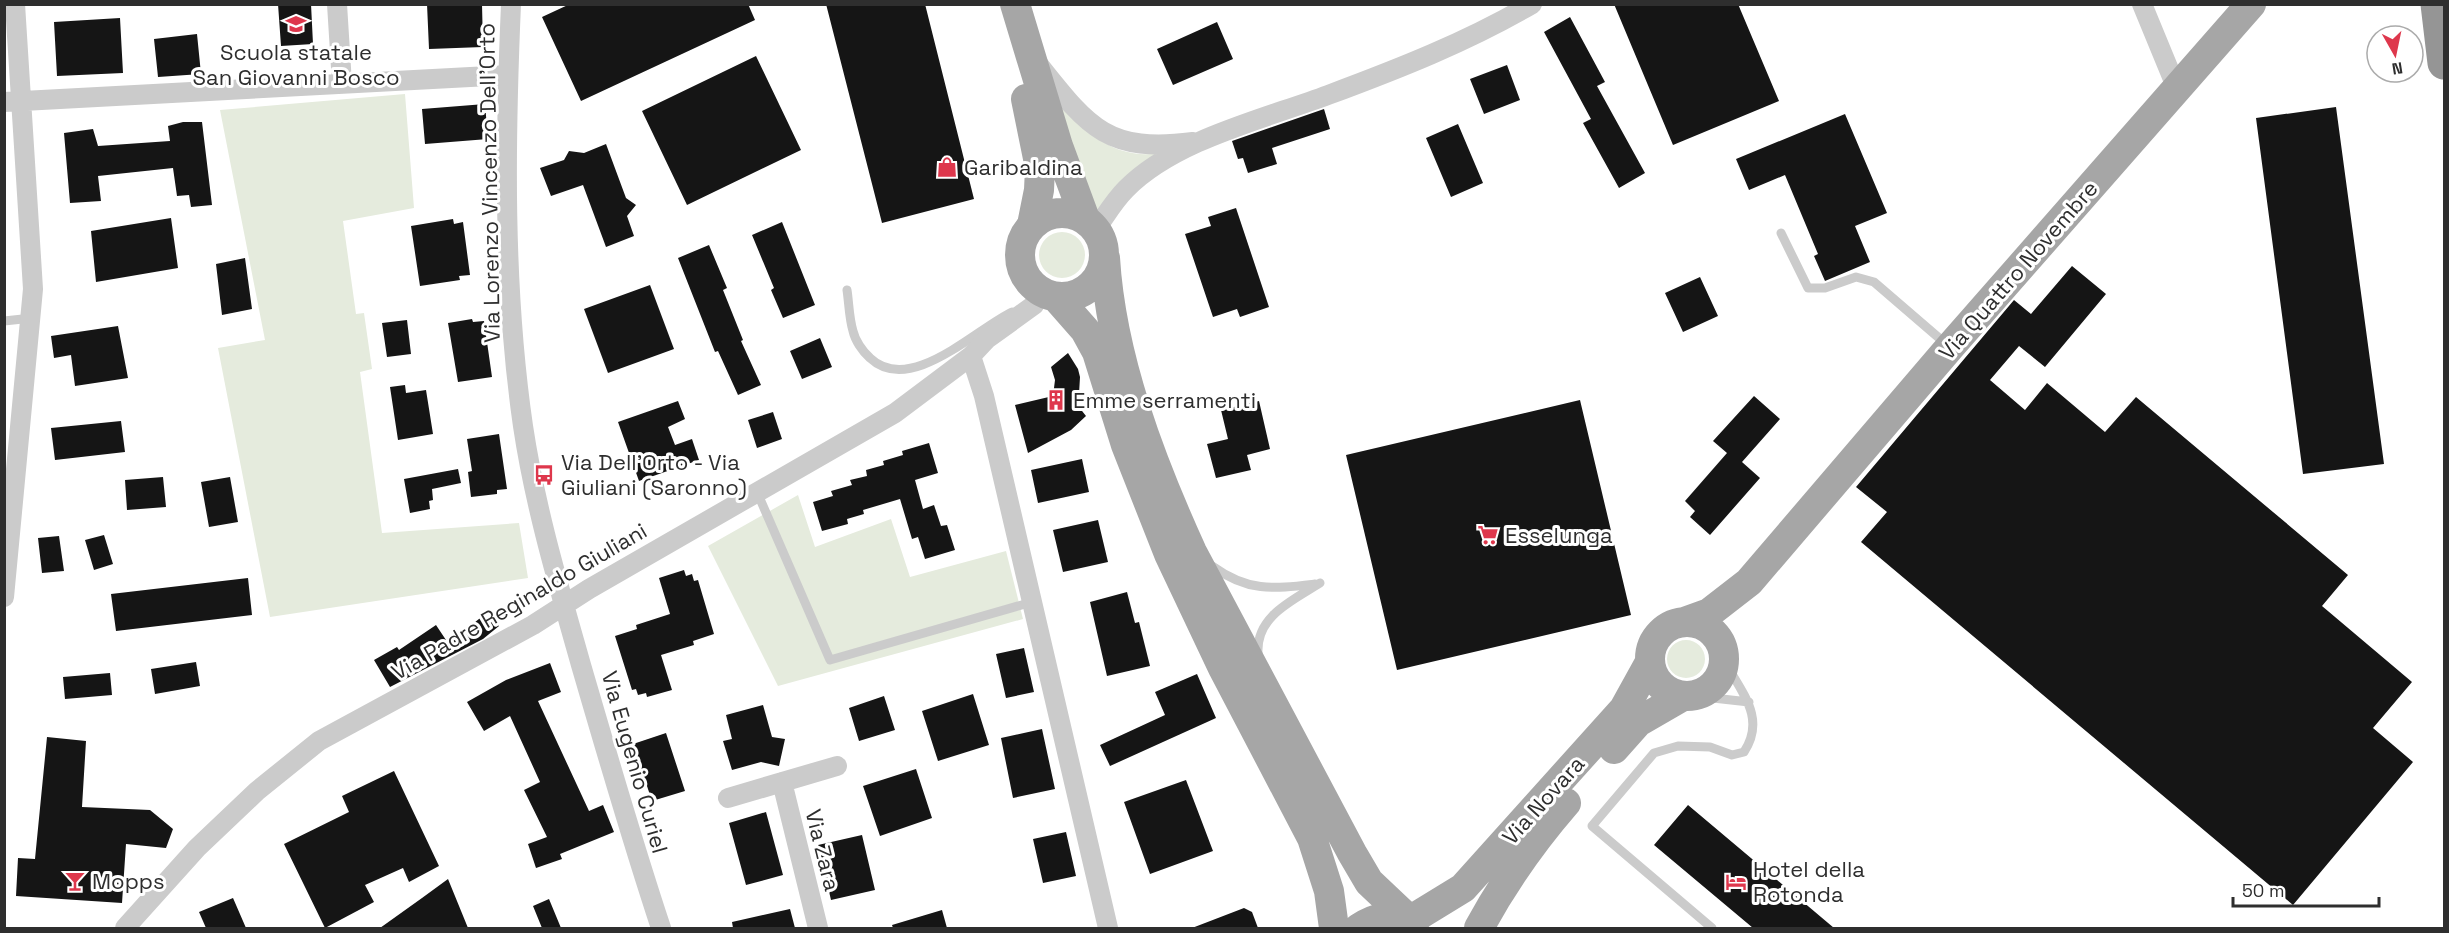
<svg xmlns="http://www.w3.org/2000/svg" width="2449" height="933" font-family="'Space Grotesk',sans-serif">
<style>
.green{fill:#e5ebdd}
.building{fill:#151515}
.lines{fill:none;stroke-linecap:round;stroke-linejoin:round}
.lane{stroke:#cbcbcb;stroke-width:9}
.street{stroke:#cbcbcb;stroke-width:20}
.primary{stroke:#a6a6a6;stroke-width:30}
.highway{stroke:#959595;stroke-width:33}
.labels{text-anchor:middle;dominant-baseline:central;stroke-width:6;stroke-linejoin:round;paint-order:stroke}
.poi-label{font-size:22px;fill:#2e2e2e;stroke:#fff;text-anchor:start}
.street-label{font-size:22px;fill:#2e2e2e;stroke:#fff}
</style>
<rect width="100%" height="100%" fill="#fff"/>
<!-- green -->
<path class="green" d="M405 94 414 208 343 221 356 314 364 313 372 369 360 372 382 533 519 523 528 578 270 617 218 348 265 340 220 110Z
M1057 98C1083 131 1115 161 1161 153L1098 211 1086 194Z
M1039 255a23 23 0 1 1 46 0a23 23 0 1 1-46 0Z
M798 495 815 547 891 519 910 577 1006 551 1023 619 778 686 708 546Z
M1667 659a19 19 0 1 1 38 0a19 19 0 1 1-38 0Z"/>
<!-- building -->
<path class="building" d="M278 4H311L313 44 281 46Z
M427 4H482L483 47 429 49Z
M570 4H748L755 20 581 101 542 17Z
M826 4H925L974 199 882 223Z
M1614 4H1738L1779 101 1673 145Z
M1570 17 1605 82 1597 86 1645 173 1619 188 1583 123 1591 119 1544 32Z
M120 18 123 73 57 76 54 22Z
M1217 22 1233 59 1173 85 1157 49Z
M197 34 201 74 158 77 154 39Z
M756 56 801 150 687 205 642 111Z
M1507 65 1520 100 1484 114 1470 79Z
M485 104 488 139 425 144 422 109Z
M2336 107 2384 464 2303 474 2256 118Z
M1324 109 1330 129 1272 148 1277 164 1248 173 1243 158 1238 159 1232 141Z
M1845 114 1887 213 1855 226 1870 262 1825 281 1814 256 1818 254 1785 175 1749 190 1736 159Z
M183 122H202L212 205 191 207 189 195 177 196 173 168 98 176 101 201 70 203 64 133 93 129 98 146 170 141 168 126Z
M1458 124 1483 183 1451 197 1426 138Z
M606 144 626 198 636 205 627 216 634 236 606 247 583 185 551 196 540 168 564 160 569 151 584 153Z
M1236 208 1269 307 1240 317 1237 309 1213 317 1185 234 1211 226 1208 217Z
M171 218 178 268 96 282 91 231Z
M453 219 454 224 463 222 470 275 459 276 460 280 420 286 411 226Z
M782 222 815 305 783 318 771 290 774 288 752 235Z
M709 245 727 288 723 290 743 340 741 341 761 385 738 395 718 351 715 352 678 258Z
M245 258 252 309 222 315 216 264Z
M2072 266 2106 294 2045 367 2019 346 1990 380 2025 410 2047 383 2105 432 2136 397 2348 575 2322 606 2412 682 2373 728 2413 762 2293 905 1861 542 1887 512 1856 487 2014 300 2031 314Z
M1700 277 1718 316 1683 332 1665 293Z
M650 285 674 349 608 373 584 309Z
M472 319 473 322 484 321 492 377 458 382 448 323Z
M407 320 411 354 387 357 382 323Z
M118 326 128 378 75 386 71 355 54 358 51 336Z
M820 338 832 367 802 379 790 351Z
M1068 353 1078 369 1080 377 1079 394 1075 402 1086 416 1071 430 1028 453 1015 405 1053 396 1055 380 1051 367Z
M405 385 406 393 426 390 433 434 398 440 390 387Z
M1754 396 1780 419 1742 462 1760 478 1710 535 1690 517 1695 511 1685 501 1727 453 1713 441Z
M1580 400 1631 615 1397 670 1346 455Z
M678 401 685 419 668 427 675 445 692 439 699 460 639 481 618 422Z
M1259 401 1270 449 1247 455 1251 470 1216 478 1207 444 1228 439 1221 410Z
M773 412 782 439 757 448 748 420Z
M121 421 125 452 55 460 51 428Z
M499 434 507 489 497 490V494L471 497 468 472 472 471 467 439Z
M929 443 938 473 915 480 923 509 934 505 941 526 947 525 955 550 925 559 918 537 912 539 900 499 863 510 864 514 847 519 848 524 822 531 813 502 833 496 831 491 852 485 850 480 867 476 866 470 884 465 883 461 903 455 902 451Z
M1082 459 1089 492 1038 503 1031 470Z
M458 469 461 483 432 489 433 500 429 501 430 509 410 513 404 479Z
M163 477 166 507 127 510 125 480Z
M230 477 238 522 209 527 201 482Z
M1098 520 1108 562 1063 572 1053 530Z
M104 535 113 564 94 570 85 540Z
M59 536 64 571 42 573 38 538Z
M684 570 686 576 692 574 694 581 698 580 714 634 693 641 694 645 661 655 672 690 647 697 646 693 638 695 636 689 632 690 615 636 637 629 636 625 670 614 659 578Z
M248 578 252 615 116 631 111 594Z
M1127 592 1135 623 1139 622 1150 666 1107 676 1090 602Z
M488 612 499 626 483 639 390 687 374 660 397 647 399 650 436 625 448 643Z
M1024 648 1034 692 1006 698 996 654Z
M196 662 200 686 155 694 151 669Z
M550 663 561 692 538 701 589 811 603 805 614 832 560 854 562 859 536 868 528 844 547 837 524 790 540 782 510 716 484 731 467 702 506 680Z
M110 673 112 695 65 699 63 677Z
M1197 674 1216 718 1110 766 1100 745 1165 715 1155 692Z
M973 694 989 745 938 761 922 711Z
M884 696 895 730 859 741 849 708Z
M763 705 772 737 785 739 779 766 761 762 732 770 723 741 732 739 726 715Z
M1042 729 1055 789 1013 798 1001 738Z
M666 733 685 791 652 801 633 744Z
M47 737 86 741 82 807 150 810 173 829 166 848 126 844 122 903 16 896 18 858 35 859Z
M916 769 932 818 880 836 863 786Z
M394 771 439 866 409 882 403 868 365 885 374 902 325 928 284 844 349 812 342 796Z
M1186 780 1213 851 1150 874 1124 802Z
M1688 805 1834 928H1753L1654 845Z
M766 812 783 875 746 885 729 823Z
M1066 832 1076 876 1043 883 1033 839Z
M862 835 875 890 831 900 818 845Z
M448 879 468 928H380L422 898Z
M233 898 246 928H206L199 912Z
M549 899 561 928H542L533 906Z
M1244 908 1252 912 1258 928H1192Z
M790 909 795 928H733L732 922Z
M942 910 947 928H893L892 925Z"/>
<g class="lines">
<!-- lane -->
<path class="lane" d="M1781 233 1808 288H1825L1856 277 1874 282 1946 344
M847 290C849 303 849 318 853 331 855 340 862 351 870 358 910 396 976 329 1012 312
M4 321 32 318
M757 492 830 660 1032 602
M1212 566C1248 592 1272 589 1315 584
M1258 653C1256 616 1292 601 1320 583
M1695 696 1749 702
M1712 928 1592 826 1654 753 1678 746 1710 747 1732 755 1744 752C1767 717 1740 691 1724 660"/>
<!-- street -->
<path class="street" d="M337 4 342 84
M511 4C505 144 503 288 523 426 535 507 559 587 581 665 607 754 632 841 661 928
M2142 4 2177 89
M1039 65C1089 128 1108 153 1193 142
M4 102 508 75
M1096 229C1106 215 1114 201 1126 189 1174 140 1264 119 1328 95 1398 69 1467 42 1532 4
M971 356 984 396 1108 928
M4 597 33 289 15 4
M782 782 818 928
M728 798 837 766
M125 928 197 848 257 791 319 741 533 625 589 589 895 413 971 356 987 339 1034 305 1042 293"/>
<!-- primary -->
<path class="primary" d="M1015 4 1058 146 1085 219
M1026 99 1040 168 1039 190 1032 225
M1020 255a42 42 0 1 1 84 0a42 42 0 1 1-84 0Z
M1105 258C1111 358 1151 462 1192 552L1352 853 1369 882 1405 916
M1056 297 1085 330 1097 352 1126 445 1169 554 1223 668 1312 838 1329 891 1334 928
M1684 622 1709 613 1749 582 1950 347 2251 4
M1650 659a37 37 0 1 1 74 0a37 37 0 1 1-74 0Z
M1614 749 1638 722 1683 696
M1414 918 1463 888 1624 709 1650 662
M1359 928C1376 917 1397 912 1416 919
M1479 928C1503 884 1533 841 1566 803"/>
<!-- highway -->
<path class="highway" d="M2437 4 2444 63"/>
</g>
<!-- icons -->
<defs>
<g id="school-bare" transform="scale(1.62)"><path d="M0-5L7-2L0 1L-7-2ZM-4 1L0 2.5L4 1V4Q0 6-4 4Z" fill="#de374c" stroke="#fff" stroke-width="2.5" paint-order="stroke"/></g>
<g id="shop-bare" transform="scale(1.62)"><path d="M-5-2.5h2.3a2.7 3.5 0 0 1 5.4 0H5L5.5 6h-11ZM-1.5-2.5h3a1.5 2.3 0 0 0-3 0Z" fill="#de374c" stroke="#fff" stroke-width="2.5" paint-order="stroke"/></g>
<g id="building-bare" transform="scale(1.62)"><path d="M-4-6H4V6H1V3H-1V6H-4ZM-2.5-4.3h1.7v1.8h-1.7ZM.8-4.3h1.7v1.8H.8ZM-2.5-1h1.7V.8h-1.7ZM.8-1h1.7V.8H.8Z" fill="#de374c" stroke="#fff" stroke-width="2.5" paint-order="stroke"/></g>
<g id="bus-bare" transform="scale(1.62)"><path d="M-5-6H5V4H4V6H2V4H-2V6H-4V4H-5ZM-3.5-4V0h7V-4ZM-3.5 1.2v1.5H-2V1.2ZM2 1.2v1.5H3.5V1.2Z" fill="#de374c" stroke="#fff" stroke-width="2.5" paint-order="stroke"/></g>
<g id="supermarket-bare" transform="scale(1.62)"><path d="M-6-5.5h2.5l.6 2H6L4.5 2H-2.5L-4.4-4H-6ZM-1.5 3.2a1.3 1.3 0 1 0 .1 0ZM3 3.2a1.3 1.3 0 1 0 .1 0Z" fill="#de374c" stroke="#fff" stroke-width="2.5" paint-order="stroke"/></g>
<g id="bar-bare" transform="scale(1.62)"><path d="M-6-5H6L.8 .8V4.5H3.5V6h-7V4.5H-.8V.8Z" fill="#de374c" stroke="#fff" stroke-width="2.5" paint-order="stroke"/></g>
<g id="hotel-bare" transform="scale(1.62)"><path d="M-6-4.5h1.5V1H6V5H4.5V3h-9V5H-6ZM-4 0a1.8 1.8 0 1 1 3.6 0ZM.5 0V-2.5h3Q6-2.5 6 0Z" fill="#de374c" stroke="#fff" stroke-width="2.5" paint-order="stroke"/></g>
</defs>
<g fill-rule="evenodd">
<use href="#school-bare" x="296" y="24"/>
<use href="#shop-bare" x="947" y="167"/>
<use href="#building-bare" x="1056" y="400"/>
<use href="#bus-bare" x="544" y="475"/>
<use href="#supermarket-bare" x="1488" y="535"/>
<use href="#bar-bare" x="75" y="881"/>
<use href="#hotel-bare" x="1736" y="882"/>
</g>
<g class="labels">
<!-- poi labels -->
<g class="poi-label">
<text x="296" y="52" text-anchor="middle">Scuola statale<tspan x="296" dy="25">San Giovanni Bosco</tspan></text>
<text x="964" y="167">Garibaldina</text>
<text x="1073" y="400">Emme serramenti</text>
<text x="561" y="462">Via Dell'Orto - Via<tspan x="561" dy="25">Giuliani (Saronno)</tspan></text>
<text x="1505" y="535">Esselunga</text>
<text x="1753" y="869">Hotel della<tspan x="1753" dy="25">Rotonda</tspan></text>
<text x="92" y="881">Mopps</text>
</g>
<!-- street labels -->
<g class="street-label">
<text transform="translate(489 183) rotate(-91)">Via Lorenzo Vincenzo Dell'Orto</text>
<text transform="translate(2018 270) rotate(-49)">Via Quattro Novembre</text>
<text transform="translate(519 601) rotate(-30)">Via Padre Reginaldo Giuliani</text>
<text transform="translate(635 762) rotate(74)">Via Eugenio Curiel</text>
<text transform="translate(1543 800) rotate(-48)">Via Novara</text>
<text transform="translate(823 850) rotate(76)">Via Zara</text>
</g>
</g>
<!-- border -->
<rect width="2449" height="933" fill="none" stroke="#2e2e2e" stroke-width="12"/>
<!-- north arrow -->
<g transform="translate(2395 54) rotate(171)"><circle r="28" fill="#ffffff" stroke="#ababab" stroke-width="1.5"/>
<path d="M0-4.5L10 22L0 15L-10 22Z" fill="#de374c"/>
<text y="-9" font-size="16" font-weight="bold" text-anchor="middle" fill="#2e2e2e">N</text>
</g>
<!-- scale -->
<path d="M2233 897v9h146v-9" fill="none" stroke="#2e2e2e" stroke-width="3"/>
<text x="2242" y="897" font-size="18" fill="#2e2e2e" stroke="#ffffff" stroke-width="4.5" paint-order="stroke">50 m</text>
</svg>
